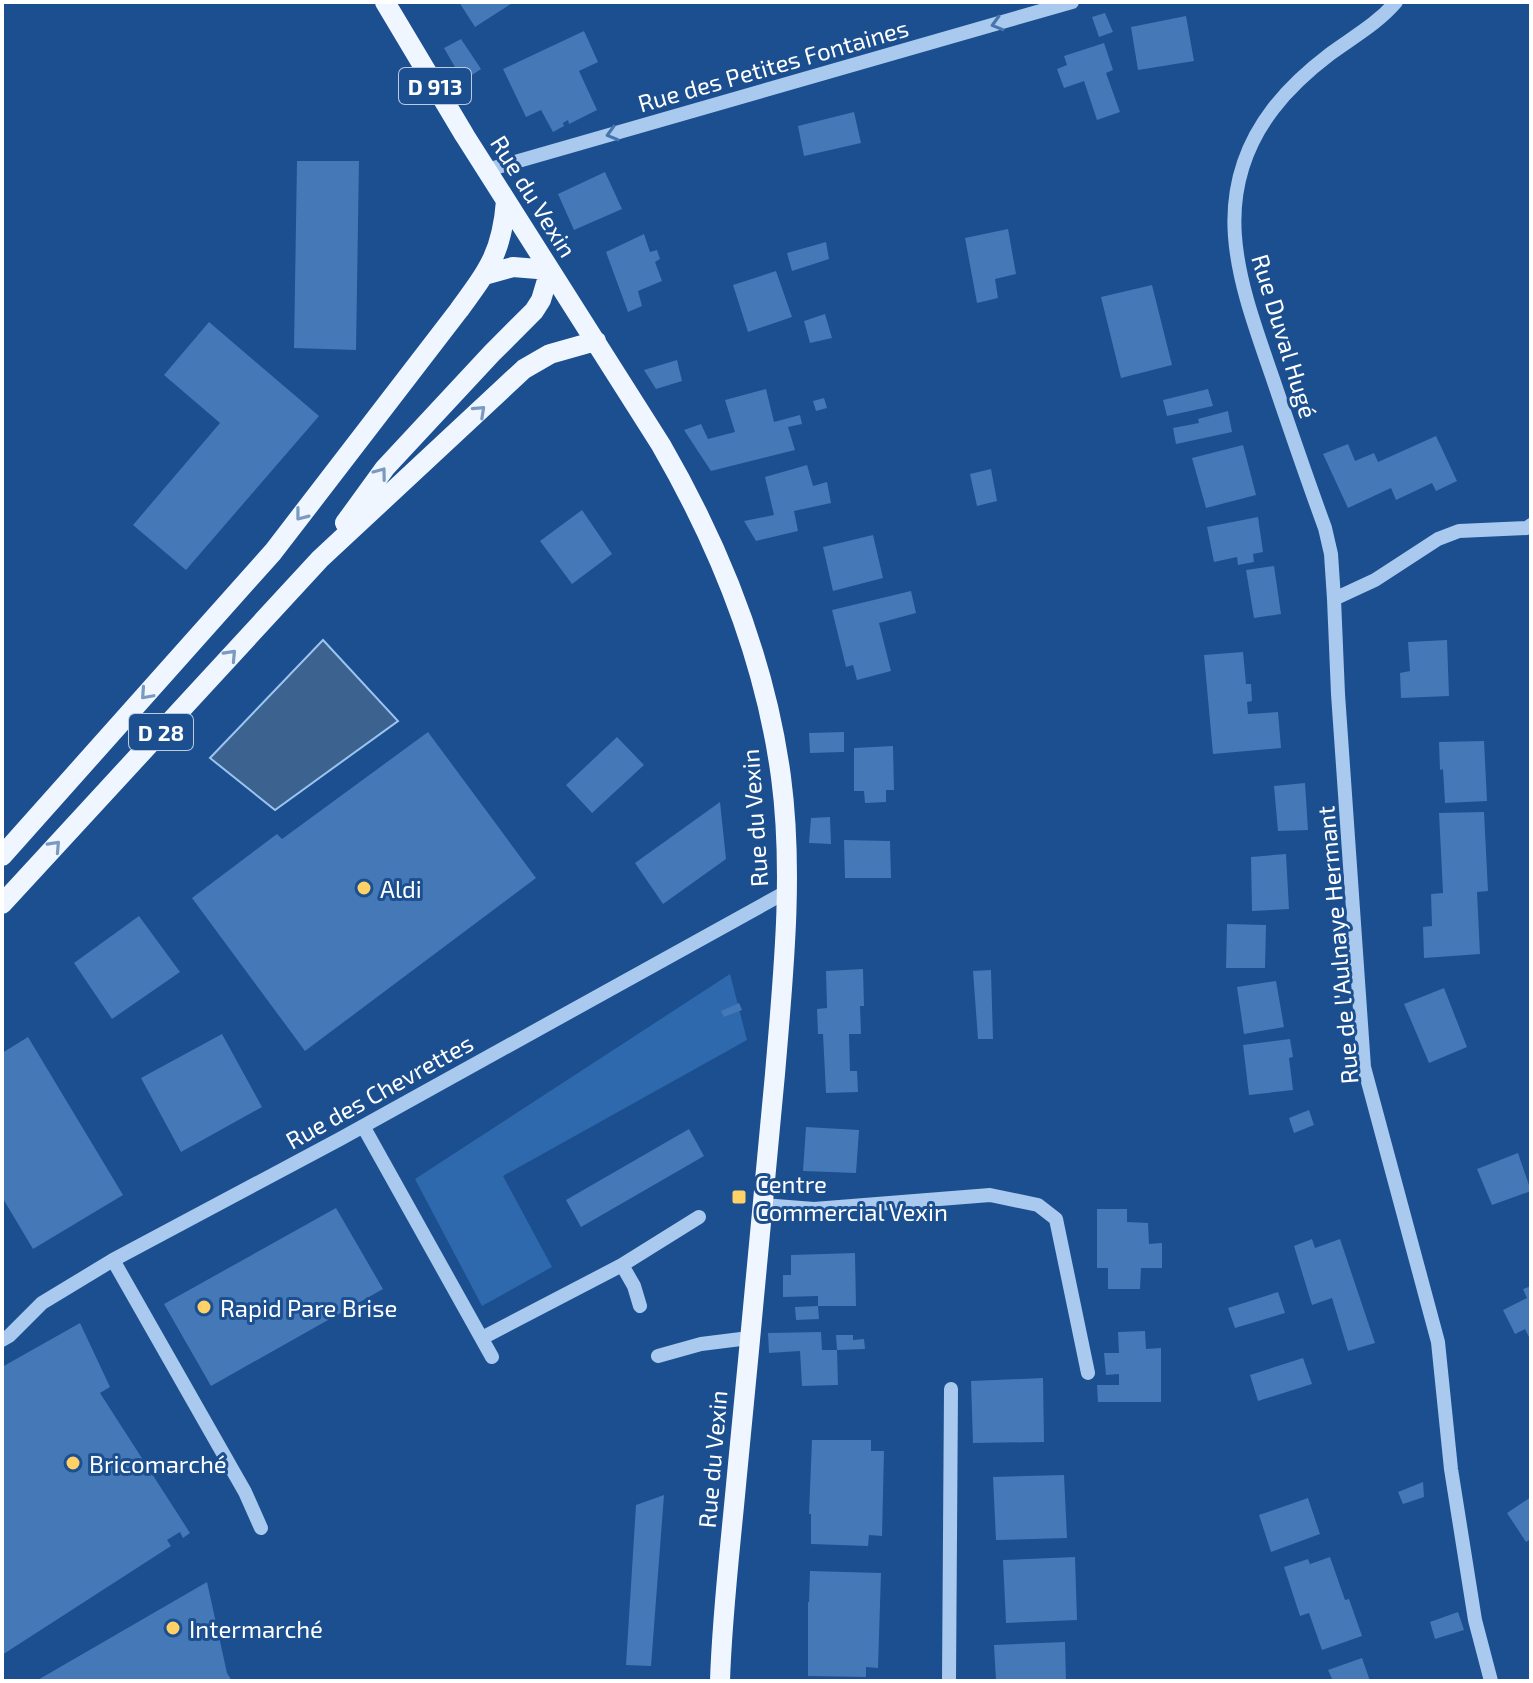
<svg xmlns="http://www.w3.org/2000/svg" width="1533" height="1683" font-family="'Exo 2',sans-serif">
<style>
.green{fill:#2e69ad}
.water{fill:#3c6290;stroke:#9cc4f0;stroke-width:2}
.building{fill:#4478b7}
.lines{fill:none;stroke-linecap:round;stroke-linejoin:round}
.minor{stroke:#a9c9ee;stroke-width:14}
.major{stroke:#f0f6ff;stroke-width:20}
.oneway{stroke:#4674ac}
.oneway2{stroke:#7b9ac1}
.poi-dot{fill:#ffd166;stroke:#1b4f8f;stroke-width:3}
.labels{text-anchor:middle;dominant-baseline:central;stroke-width:6;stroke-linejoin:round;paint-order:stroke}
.shield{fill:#1b4f8f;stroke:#bbcadd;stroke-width:2}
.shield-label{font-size:22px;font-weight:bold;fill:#fff}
.street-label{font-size:24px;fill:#fff;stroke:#1b4f8f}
.poi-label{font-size:24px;fill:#fff;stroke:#1b4f8f;text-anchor:start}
</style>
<rect width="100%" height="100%" fill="#1b4f8f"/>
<!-- green -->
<path class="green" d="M730 974 747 1040 503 1176 552 1267 482 1306 415 1179Z"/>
<!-- water -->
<path class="water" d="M323 640 398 721 275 810 210 758Z"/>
<!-- building -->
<path class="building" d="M459 2H514L475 27Z
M1105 13 1113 32 1099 37 1092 17Z
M1186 16 1194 61 1138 70 1131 27Z
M584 31 598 62 579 71 597 110 569 124 568 120 563 123 564 126 553 132 541 110 526 117 503 69Z
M461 39 481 69 463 81 444 48Z
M1104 43 1113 70 1106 73 1120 112 1097 120 1084 81 1064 88 1057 69 1067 65 1064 56Z
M854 112 861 143 804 156 798 126Z
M297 161H359L356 350 294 348Z
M605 172 622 209 574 230 558 194Z
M1008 229 1016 274 995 279 998 298 977 303 965 238Z
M644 234 650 252 657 250 660 259 655 262 662 281 638 291 642 306 628 312 606 252Z
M826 242 829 259 792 271 787 253Z
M776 271 792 317 748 332 733 285Z
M1152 285 1172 365 1121 378 1101 297Z
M825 314 832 338 810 343 804 321Z
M209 322 319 416 186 570 133 525 220 423 164 375Z
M677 360 682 381 656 389 644 370Z
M766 389 774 422 800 415 802 424 788 427 795 450 711 471 684 430 701 424 708 439 735 432 725 400Z
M1208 389 1213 406 1167 416 1163 400Z
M824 398 827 408 816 411 813 401Z
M1228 411 1232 432 1176 444 1173 428 1199 423 1198 419Z
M1436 436 1457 481 1436 491 1432 483 1396 500 1391 488 1348 508 1323 454 1348 444 1355 461 1374 453 1378 462Z
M1243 445 1256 495 1206 508 1192 458Z
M807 465 813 486 827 482 831 503 794 511 798 531 756 541 744 521 774 515 765 477Z
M991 469 997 501 977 506 970 474Z
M582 510 612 554 572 584 540 541Z
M1258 517 1263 552 1253 554 1254 562 1238 565 1237 557 1214 562 1207 527Z
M873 535 883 578 833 591 823 547Z
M1274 566 1281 614 1254 618 1246 570Z
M911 591 916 613 879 623 891 671 857 680 853 665 846 667 832 610Z
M1447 640 1449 696 1401 698 1400 673 1410 671 1408 642Z
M1243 652 1246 684H1251L1252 701 1247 702 1248 714 1278 712 1281 748 1213 754 1204 655Z
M428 732 536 878 305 1051 192 898 277 834 282 839Z
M844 732V752L810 753 809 733Z
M617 737 644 765 592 813 566 785Z
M1484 741 1487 801 1445 803 1443 769 1440 770 1439 742Z
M893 746 894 790H886V802L865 803 864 791H854V748Z
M1305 783 1308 830 1278 831 1274 786Z
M720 802 726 859 663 904 635 863Z
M1484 812 1488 891 1477 892 1480 954 1424 958 1423 927 1432 926 1431 894 1443 893 1439 813Z
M830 817 831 844 809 843 811 818Z
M844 840 890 841 891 878H845Z
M1286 854 1289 909 1252 911 1251 857Z
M139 916 180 972 112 1019 74 963Z
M1227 924 1266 925 1265 968H1226Z
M863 969 864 1006H860L861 1034H849L850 1071H857L858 1092 826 1093 823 1034H818L817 1009 827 1008 826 971Z
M991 970 993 1039H978L973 971Z
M1276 981 1284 1027 1244 1034 1237 987Z
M1444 988 1467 1047 1429 1063 1404 1004Z
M739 1003 742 1010 724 1017 721 1011Z
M222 1034 262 1107 181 1152 141 1078Z
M28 1037 123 1195 33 1249 2 1197V1053Z
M1290 1039 1293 1057 1289 1058 1293 1090 1249 1095 1243 1045Z
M1309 1110 1314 1125 1294 1133 1289 1118Z
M806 1127 859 1130 856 1173 803 1171Z
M689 1129 704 1156 581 1227 566 1200Z
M1518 1153 1531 1191 1492 1205 1477 1169Z
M336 1208 383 1289 211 1386 164 1304Z
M1097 1209H1127V1222L1148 1223 1149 1244 1162 1243V1268H1141L1140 1289H1108V1268H1097Z
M1312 1239 1315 1248 1340 1239 1375 1343 1348 1351 1332 1298 1312 1305 1294 1246Z
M855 1253 856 1306H818L819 1319 796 1320 795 1307 818 1306V1296L783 1297V1275H791V1255Z
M1531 1286V1341L1525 1329 1515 1334 1503 1310 1527 1298 1523 1289Z
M1278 1292 1285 1313 1235 1328 1228 1308Z
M80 1323 110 1387 100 1393 190 1533 183 1538 180 1532 167 1540 171 1546 2 1655V1367Z
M1145 1331 1146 1349 1161 1348V1402H1098L1097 1385H1119V1374L1106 1375 1104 1353H1119L1118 1332Z
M821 1332 822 1350H837L838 1385 802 1386 800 1351 769 1353 768 1333Z
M836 1335H853V1340L864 1339 865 1349 837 1350Z
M1303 1358 1312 1384 1258 1401 1250 1375Z
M1043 1378 1044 1442 973 1443 971 1381Z
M812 1440H871V1451H884L882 1536 869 1535 868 1546 811 1544V1514H809Z
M1064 1475 1067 1538 996 1540 993 1477Z
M1423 1482 1424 1497 1403 1504 1398 1492Z
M664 1495 651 1666 626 1665 636 1505Z
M1531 1497V1539L1526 1542 1507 1513Z
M1308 1498 1320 1534 1271 1552 1259 1515Z
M1075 1557 1077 1620 1006 1623 1003 1560Z
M1330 1557 1345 1600 1349 1599 1362 1636 1322 1650 1309 1613 1300 1616 1284 1567 1308 1559 1310 1564Z
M810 1571 881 1573 878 1668 866 1667V1677L808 1676V1602H809Z
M207 1582 227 1673 232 1681H36Z
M1458 1612 1464 1630 1435 1639 1430 1622Z
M1065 1642 1066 1681H996L994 1645Z
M1362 1658 1370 1681H1333L1328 1670Z"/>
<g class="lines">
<!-- minor -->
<path class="minor" d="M487 170 1072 2
M1334 599 1331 554 1325 528C1307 479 1290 429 1273 379 1241 286 1205 198 1273 109 1289 88 1309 70 1330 54 1353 37 1377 24 1396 2
M363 1126 492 1357
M763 1205 814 1209 990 1195 1038 1205 1056 1219 1088 1373
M113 1260 245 1492 261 1528
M640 1306 634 1286 622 1265 699 1217
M482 1338 622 1265
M2 1340 9 1336 42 1303 113 1260 340 1139 786 892
M658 1356 701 1344 749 1338
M949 1681 951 1389
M1491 1681 1475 1620 1451 1469 1438 1342 1364 1067 1338 694 1334 599 1375 580 1438 539 1459 531 1527 528 1531 525"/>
<!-- major -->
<path class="major" d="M385 2 465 136 661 445C720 547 765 659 781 777 794 874 783 978 775 1074 763 1211 749 1348 736 1485 730 1550 722 1615 720 1681
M484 275 513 267 550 270
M345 523 385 468 492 353 534 311 541 300 550 270
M2 856 273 552 459 310C489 269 502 252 506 201
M2 904 320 559 524 369 550 354 596 341"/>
</g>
<!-- one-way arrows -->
<defs><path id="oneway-chevron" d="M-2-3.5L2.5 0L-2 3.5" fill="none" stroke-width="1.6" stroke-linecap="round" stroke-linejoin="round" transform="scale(2)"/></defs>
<g class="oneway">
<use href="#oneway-chevron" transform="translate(997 24) rotate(164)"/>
<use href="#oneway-chevron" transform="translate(612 134) rotate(164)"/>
</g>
<g class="oneway2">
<use href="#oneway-chevron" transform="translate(480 411) rotate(-43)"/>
<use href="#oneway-chevron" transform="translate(381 473) rotate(-53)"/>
<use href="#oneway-chevron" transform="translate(301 515) rotate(128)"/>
<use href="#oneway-chevron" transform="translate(231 655) rotate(-47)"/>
<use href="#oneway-chevron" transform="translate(146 694) rotate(132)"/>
<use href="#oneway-chevron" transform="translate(55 846) rotate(-47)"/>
</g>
<!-- markers -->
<g class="poi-dot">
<circle cx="364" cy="888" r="8"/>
<rect x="731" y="1189" width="16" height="16" rx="4"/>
<circle cx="204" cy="1307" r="8"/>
<circle cx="73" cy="1463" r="8"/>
<circle cx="173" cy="1628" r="8"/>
</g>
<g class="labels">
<!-- shield labels -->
<g class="shield">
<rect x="399" y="68" width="72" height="36" rx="6"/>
<rect x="129" y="714" width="64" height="36" rx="6"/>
</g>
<g class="shield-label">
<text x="435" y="86">D 913</text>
<text x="161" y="732">D 28</text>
</g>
<!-- street labels -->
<g class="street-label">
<text transform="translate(773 65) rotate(-16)">Rue des Petites Fontaines</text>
<text transform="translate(534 196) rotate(58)">Rue du Vexin</text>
<text transform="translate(1285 336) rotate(73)">Rue Duval Hugé</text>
<text transform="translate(754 818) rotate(-94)">Rue du Vexin</text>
<text transform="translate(1337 945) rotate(-95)">Rue de l'Aulnaye Hermant</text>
<text transform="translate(379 1091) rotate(-29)">Rue des Chevrettes</text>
<text transform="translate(712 1459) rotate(-85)">Rue du Vexin</text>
</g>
<!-- poi labels -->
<g class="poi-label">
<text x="380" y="888">Aldi</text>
<text x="755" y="1183">Centre<tspan x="755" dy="28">Commercial Vexin</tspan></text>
<text x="220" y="1307">Rapid Pare Brise</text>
<text x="89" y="1463">Bricomarché</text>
<text x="189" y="1628">Intermarché</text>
</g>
</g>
<!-- border -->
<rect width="1533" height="1683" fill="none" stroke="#ffffff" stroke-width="8"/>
</svg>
